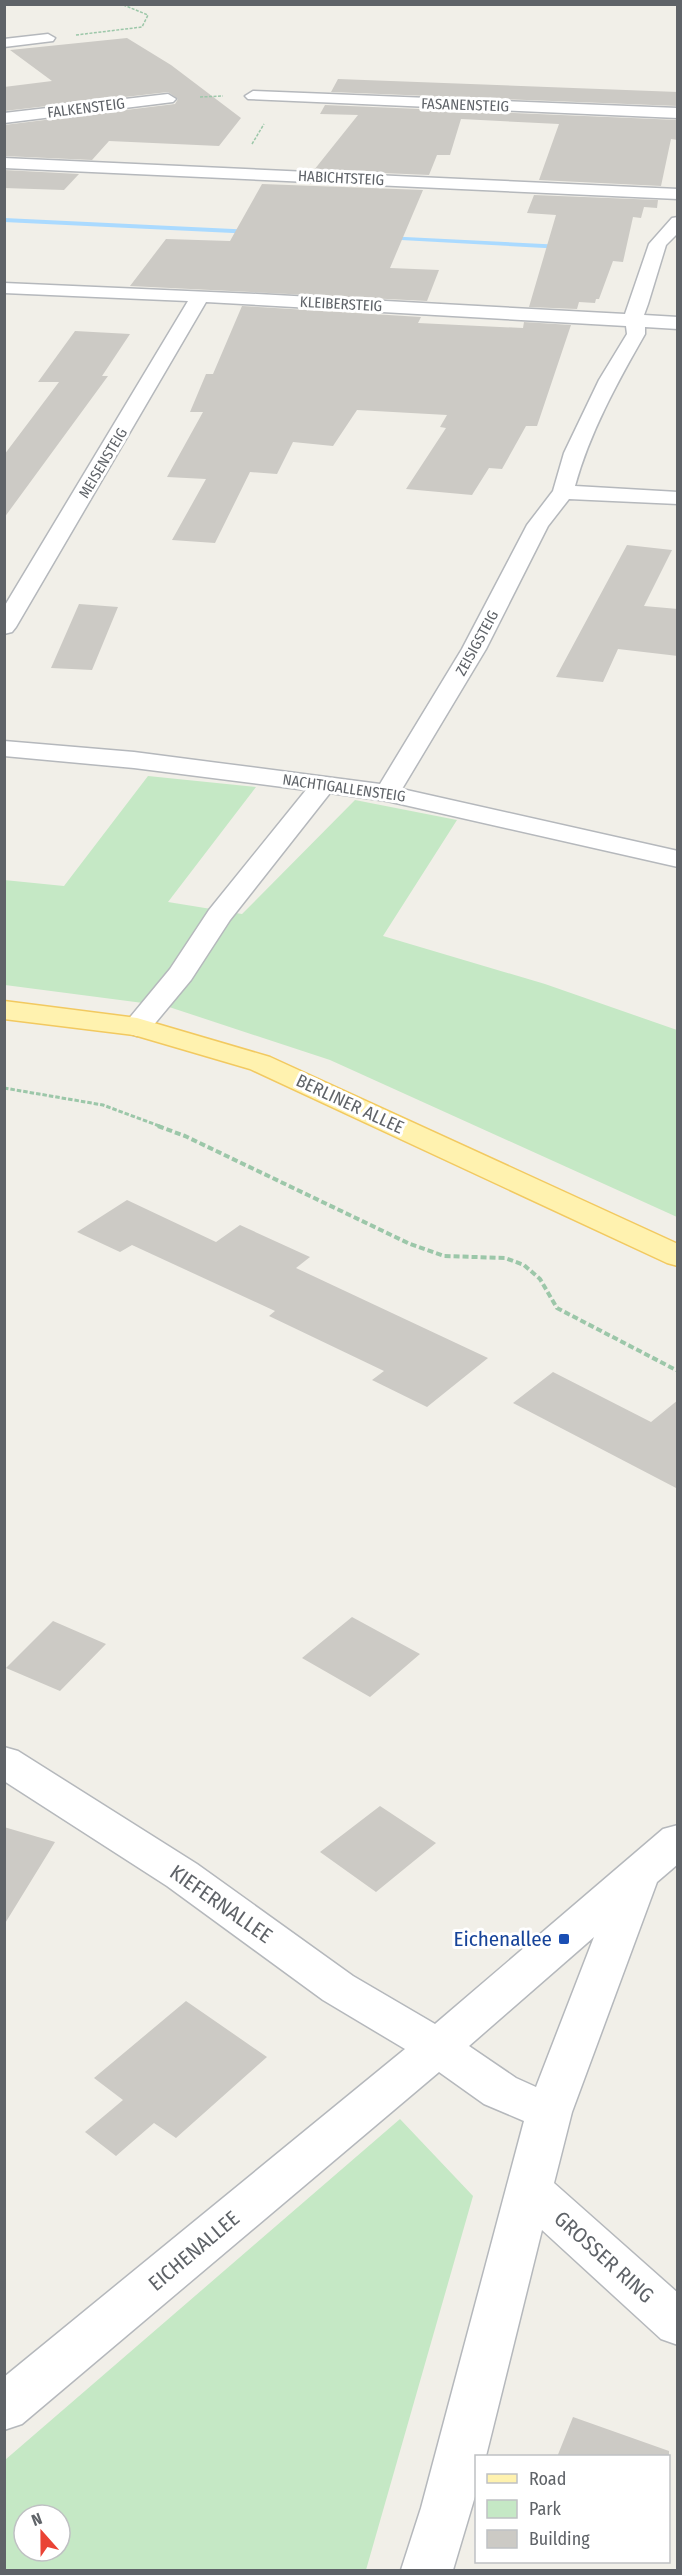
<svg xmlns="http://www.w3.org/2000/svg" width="682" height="2575" font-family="'Fira Sans Condensed',sans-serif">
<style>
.green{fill:#c5e8c5;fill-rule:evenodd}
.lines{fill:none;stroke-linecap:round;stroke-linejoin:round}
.stream{fill:#aadaff;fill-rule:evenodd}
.building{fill:#cccac5}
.minor-casing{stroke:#b5b8bc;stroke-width:3}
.major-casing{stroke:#f2c960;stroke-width:3}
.path-far2{stroke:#9cc7a9;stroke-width:1.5;stroke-dasharray:3 1.5;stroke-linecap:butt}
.path-far1{stroke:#9cc7a9;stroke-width:3;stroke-dasharray:4.5 2;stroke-linecap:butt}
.path{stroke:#9cc7a9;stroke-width:4;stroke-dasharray:6 3;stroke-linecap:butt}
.minor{fill:#fff;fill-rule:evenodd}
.major{fill:#fff2af;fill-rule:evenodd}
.transit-dot{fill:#1a4fb4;stroke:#fff;stroke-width:2}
.labels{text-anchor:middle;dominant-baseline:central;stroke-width:6;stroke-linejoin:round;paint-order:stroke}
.far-street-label{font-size:15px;fill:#5f6368;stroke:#fff}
.street-label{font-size:18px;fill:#5f6368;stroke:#fff}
.near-street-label{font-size:21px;fill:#5f6368;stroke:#fff}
.near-transit-label{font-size:21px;fill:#164399;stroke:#fff;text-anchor:end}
</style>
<rect width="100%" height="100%" fill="#f1efe8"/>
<!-- green -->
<path class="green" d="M148 776 256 787 168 902 242 914 355 800 457 820 383 936 545 984 677 1030V1217L330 1060 166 1006 5 985 4 880 64 886Z
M400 2119 473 2196 366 2570H5V2460ZM24 2515H60V2551H24Z"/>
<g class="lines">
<!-- stream -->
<path class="stream" d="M4 218 254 230 258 232 254 234 4 222Z
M385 236 563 245 567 247 563 249 383 239V237Z"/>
</g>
<!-- building -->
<path class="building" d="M127 38 171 65 241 118 219 146 109 141 92 160 4 156V125L175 104 178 99 168 92 4 111V87L52 81 10 50Z
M338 79 678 92V106L331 92Z
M325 105 678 120V140L671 139 661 186 539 180 559 124 461 119 450 155H437L429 175 314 170 358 115 320 114Z
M4 170 79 174 64 190 4 188Z
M262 184 423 190 390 268 439 270 427 301 130 286 166 239 230 241Z
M534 195 658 200 657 208 644 207 641 218 633 217 623 262 613 261 599 299H596L595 303 579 302 577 309 529 307 556 215 527 213Z
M242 306 421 317 418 323 523 328 524 322 571 325 537 426H526L502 469 489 468 472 495 406 489 446 428 440 427 447 415 357 410 333 446 293 442 277 474 250 472 215 543 172 540 206 479 167 477 203 412H190L206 374H213Z
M75 331 130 334 102 376H108L4 518V455L59 382H38Z
M627 545 672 550 644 606 678 609V656L618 649 603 682 556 677Z
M79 604 118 607 92 670 51 668Z
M127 1200 216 1242 240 1225 310 1257 296 1268 488 1358 427 1407 372 1380 384 1371 269 1316 275 1311 132 1245 120 1252 77 1232Z
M553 1372 651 1422 678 1400V1489L513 1403Z
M352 1617 420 1654 370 1697 302 1658Z
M53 1621 106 1644 60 1691 6 1668Z
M380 1806 436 1843 376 1892 320 1852Z
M4 1827 55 1842 4 1925Z
M186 2001 267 2057 176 2138 154 2123 116 2156 85 2132 123 2100 94 2078Z
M573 2417 669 2451V2457H557Z"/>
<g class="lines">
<!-- minor casing -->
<g class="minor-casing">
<path id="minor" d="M48 34 55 38 53 41 4 47V39Z
M253 91 678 108V118L248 99 245 96Z
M168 94 176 99 173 102 4 123V113Z
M4 158 678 189V199L4 168Z
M678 217V233L666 245 648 304 644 315 678 317V329L645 327V334C617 383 590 432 575 486L678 492V504L569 499 548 526 486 649 402 789 678 851V867L387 801 330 793 230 920 191 980 147 1033 137 1036 127 1033 122 1027 127 1021 170 969 209 910 306 790 134 768 4 756V741L134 752 380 784 462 649 527 525 553 491 564 453 599 380 627 334 626 326 206 302 16 627 12 632 4 634V607L188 301 4 293V283L257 294 625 314 649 244 672 218Z
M4 1747 18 1751 197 1864 353 1976 435 2024 663 1829 678 1825V1864L657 1882 572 2112 554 2183 678 2293V2345L661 2339 542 2230 486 2456H476V2493L453 2570H401L421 2508 524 2121 484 2104 439 2072 22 2424 4 2430V2377L405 2049 323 2000 167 1886 4 1781ZM594 1937 536 2087 516 2078 469 2046Z"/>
</g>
<!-- major casing -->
<g class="major-casing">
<path id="major" d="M4 1001 137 1018 270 1057 678 1244V1266L667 1263 250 1069 134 1035 4 1019Z"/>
</g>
<!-- path-far2 -->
<path class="path-far2" d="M76 35 142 27 148 15 121 4
M200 97 223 96
M252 144 264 124"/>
<!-- path-far1 -->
<path class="path-far1" d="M4 1088 103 1105 162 1127"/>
<!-- path -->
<path class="path" d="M158 1126 185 1136 410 1244 444 1256 505 1258 524 1265 540 1279 557 1308 678 1371"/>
<!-- minor -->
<use href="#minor" class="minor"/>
<!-- major -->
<use href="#major" class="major"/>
</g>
<!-- markers -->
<rect class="transit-dot" x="558" y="1933" width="12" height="12" rx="3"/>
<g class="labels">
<!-- far-street labels -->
<g class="far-street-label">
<text transform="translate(465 105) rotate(2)">FASANENSTEIG</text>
<text transform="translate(86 108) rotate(-7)">FALKENSTEIG</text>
<text transform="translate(341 178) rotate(3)">HABICHTSTEIG</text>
<text transform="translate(341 304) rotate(3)">KLEIBERSTEIG</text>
<text transform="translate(103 463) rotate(-59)">MEISENSTEIG</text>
<text transform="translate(477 643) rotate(-61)">ZEISIGSTEIG</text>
<text transform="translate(344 788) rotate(8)">NACHTIGALLENSTEIG</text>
</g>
<!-- street labels -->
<g class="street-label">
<text transform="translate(350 1104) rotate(25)">BERLINER ALLEE</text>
</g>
<!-- near-street labels -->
<g class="near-street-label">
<text transform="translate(221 1904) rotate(35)">KIEFERNALLEE</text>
<text transform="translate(194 2251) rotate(-40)">EICHENALLEE</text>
<text transform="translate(604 2257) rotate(42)">GROSSER RING</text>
</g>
<!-- near-transit labels -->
<g class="near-transit-label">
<text x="552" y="1939">Eichenallee</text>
</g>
</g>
<!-- border -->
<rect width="682" height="2575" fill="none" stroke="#5f6368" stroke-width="12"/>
<!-- legend -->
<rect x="475" y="2455" width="195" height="108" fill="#ffffff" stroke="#bfc1c3" stroke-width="1.5"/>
<rect x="487" y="2474" width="30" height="9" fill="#fff2af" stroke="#bfc1c3" stroke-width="1.5"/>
<text x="529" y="2485" font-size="18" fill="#5f6368">Road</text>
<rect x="487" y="2500" width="30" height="18" fill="#c5e8c5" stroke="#bfc1c3" stroke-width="1.5"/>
<text x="529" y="2515" font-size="18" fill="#5f6368">Park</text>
<rect x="487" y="2530" width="30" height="18" fill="#cccac5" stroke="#bfc1c3" stroke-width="1.5"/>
<text x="529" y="2545" font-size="18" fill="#5f6368">Building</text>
<!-- north arrow -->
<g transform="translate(42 2533) rotate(339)"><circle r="28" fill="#ffffff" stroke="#bfc1c3" stroke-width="1.5"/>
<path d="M0-4.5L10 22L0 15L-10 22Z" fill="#ea4335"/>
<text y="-9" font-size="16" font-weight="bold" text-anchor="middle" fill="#5f6368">N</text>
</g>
</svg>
